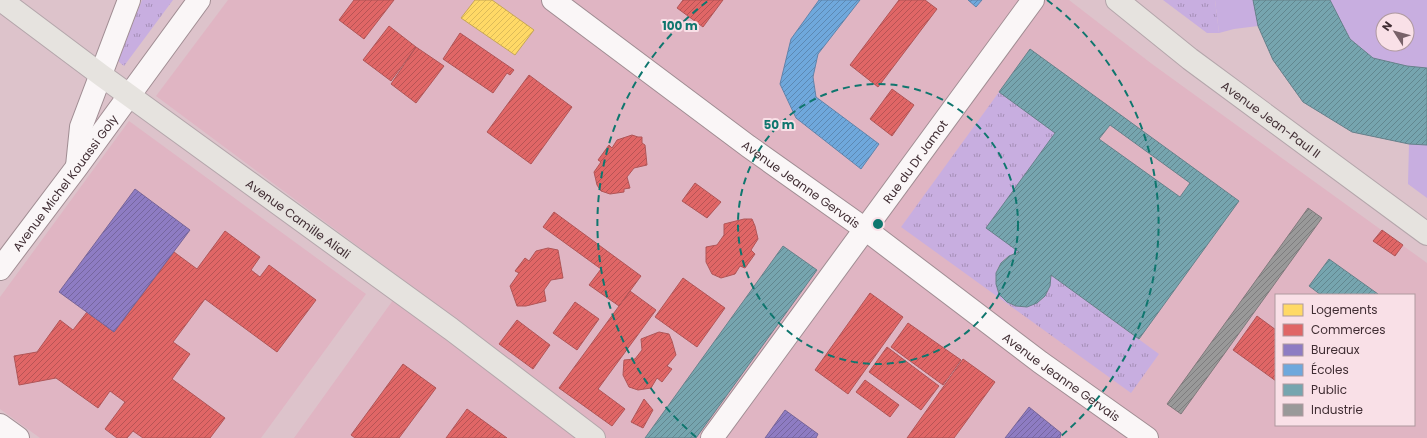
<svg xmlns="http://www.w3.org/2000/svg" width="1427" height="438" font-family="Poppins,sans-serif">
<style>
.built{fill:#e0b5c3;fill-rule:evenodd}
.grass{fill:url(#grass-tufts)}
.pitch{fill:#c8aee0;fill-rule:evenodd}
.homes{fill:url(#homes-hatch);stroke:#c6a657}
.shops{fill:url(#shops-hatch);stroke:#b05557}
.offices{fill:url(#offices-hatch);stroke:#776598}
.schools{fill:url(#schools-hatch);stroke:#6183aa}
.public{fill:url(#public-hatch);stroke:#66818a;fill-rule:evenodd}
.industry{fill:url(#industry-hatch);stroke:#7f797b}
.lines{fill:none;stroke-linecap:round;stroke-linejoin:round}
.minor-casing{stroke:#a08d93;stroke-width:24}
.major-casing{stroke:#b4a6ab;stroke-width:24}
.minor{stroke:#faf6f7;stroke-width:22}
.major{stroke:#e6e3df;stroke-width:22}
.ring{fill:none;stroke:#0f766e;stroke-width:2;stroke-dasharray:7 5}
.labels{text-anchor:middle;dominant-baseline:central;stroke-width:4;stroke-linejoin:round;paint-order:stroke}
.street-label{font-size:12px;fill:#412e34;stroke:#f9e0e7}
.centre{fill:#0f766e;stroke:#f9e0e7;stroke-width:2}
.ring-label{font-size:12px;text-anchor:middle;font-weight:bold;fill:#0f766e;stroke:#f9e0e7;stroke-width:4;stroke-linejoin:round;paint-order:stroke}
</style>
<defs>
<pattern id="grass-tufts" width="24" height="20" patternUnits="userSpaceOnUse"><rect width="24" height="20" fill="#c8aee0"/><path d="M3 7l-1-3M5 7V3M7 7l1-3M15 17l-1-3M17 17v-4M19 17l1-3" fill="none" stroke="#a48eb6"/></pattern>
<pattern id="homes-hatch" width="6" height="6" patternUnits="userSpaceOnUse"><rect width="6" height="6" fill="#ffd966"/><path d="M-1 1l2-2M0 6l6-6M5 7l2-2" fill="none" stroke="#dcbb59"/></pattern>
<pattern id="shops-hatch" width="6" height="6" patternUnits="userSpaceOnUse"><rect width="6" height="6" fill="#e06666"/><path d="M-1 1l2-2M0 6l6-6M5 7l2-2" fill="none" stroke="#b75455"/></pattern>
<pattern id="offices-hatch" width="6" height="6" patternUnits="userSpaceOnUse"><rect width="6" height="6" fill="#8e7cc3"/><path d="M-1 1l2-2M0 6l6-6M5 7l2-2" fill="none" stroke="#76669f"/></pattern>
<pattern id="schools-hatch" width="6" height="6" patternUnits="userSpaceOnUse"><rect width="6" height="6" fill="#6fa8dc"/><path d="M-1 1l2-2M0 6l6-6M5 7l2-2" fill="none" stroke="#5d89b3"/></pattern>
<pattern id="public-hatch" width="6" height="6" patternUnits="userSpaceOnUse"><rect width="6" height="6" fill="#76a5af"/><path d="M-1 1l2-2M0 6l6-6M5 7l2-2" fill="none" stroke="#62878f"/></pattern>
<pattern id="industry-hatch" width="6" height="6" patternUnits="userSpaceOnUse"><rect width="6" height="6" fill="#999"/><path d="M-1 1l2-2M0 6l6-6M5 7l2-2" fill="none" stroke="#7e7d7e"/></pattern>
</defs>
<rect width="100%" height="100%" fill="#ddc3cb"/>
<!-- built -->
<path class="built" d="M228 0H1069L1152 64 1427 263V438H294L406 282 156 96ZM1276 295H1414V425H1276Z
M129 121 366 294 261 438H40L0 409V297Z"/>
<!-- grass -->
<path class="grass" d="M142 0H173L124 66 119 62V56Z
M1163 0H1215L1219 33H1207Z
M999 92 1055 133 1019 252C1012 254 1005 257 1001 263 992 274 995 293 1007 302 1018 310 1037 307 1045 296 1050 290 1050 282 1051 275L1159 354 1131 393 901 227Z"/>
<!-- pitch -->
<path class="pitch" d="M1215 0H1427V198L1408 184 1409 144 1352 132 1303 102 1273 60 1258 26 1234 29 1219 33ZM1383 20H1407V44H1383Z"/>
<!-- homes -->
<path class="homes" d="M475 0H492L534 30 515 55 461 18Z"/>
<!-- shops -->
<path class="shops" d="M354 0H394L364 39 339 20Z
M683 0H723L703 27 677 8Z
M899 0H925L937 9 878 87 850 65Z
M389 26 416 47 391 81 363 60Z
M460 33 514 70 510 75 507 73 493 93 443 59Z
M416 47 444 66 416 103 391 84Z
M529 75 572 107 531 164 487 132Z
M892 89 914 105 892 136 870 119Z
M632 135 638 137H642V143L645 145 647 165 634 168 627 177 630 188 624 189V192L610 194 601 191 597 185 594 172 601 162 598 160 609 145 612 148 617 140Z
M695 183 721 202 707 218 682 201Z
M554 212 641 276 619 306 589 285 601 269 543 227Z
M744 219H752L755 226 758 239 751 250 755 254 745 268 740 266 735 274 721 278 712 274 706 262V247L717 245 724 235V224Z
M1382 230 1403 245 1395 256 1373 241Z
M225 231 260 257 251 270 260 277 269 265 316 300 277 352 205 299 173 342 190 354 172 379 225 418 210 438H143L133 431 127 438H117L105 429 125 402 110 391 98 408 56 378 19 385 14 356 37 352 60 320 73 330 87 312 114 332 174 252 197 269Z
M548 248 558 250 563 278 551 280 544 290 546 301 526 306H517L510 286 519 273 515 271 525 258 529 261 536 251Z
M683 278 725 308 697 347 655 317Z
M630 291 656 310 598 389 625 409 612 426 559 388Z
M870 293 903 317 848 394 815 370Z
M575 302 599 319 577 350 553 333Z
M1257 316 1276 330V381L1233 350Z
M517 320 550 345 533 369 499 344Z
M908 323 961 360 943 385 891 347Z
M659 332 669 334 672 341 676 355 667 366 672 369 662 382 657 378 651 388 638 390 629 387 623 375 624 360 635 359 642 350 641 339Z
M887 347 939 386 921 410 869 372Z
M963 359 995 382 954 438H907Z
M403 364 436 388 399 438H355L351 435Z
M865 380 899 405 890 417 856 392Z
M644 399 653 410 643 428 631 422Z
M467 409 507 438H446Z"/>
<!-- offices -->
<path class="offices" d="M135 189 190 230 114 332 59 292Z
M1029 407 1061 433 1060 438H1005Z
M785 410 818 434 816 438H765Z"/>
<!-- schools -->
<path class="schools" d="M819 0H860L818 54 813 77 816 97 879 144 861 169 796 118 780 84 791 39Z
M968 0H982L976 7Z"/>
<!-- public -->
<path class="public" d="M1253 0H1330L1350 39 1373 58 1407 66 1427 68V145L1409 144 1352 132 1303 102 1273 60 1258 26Z
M1030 49 1239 201 1139 339 1051 275 1050 286 1045 296 1037 303 1027 307 1016 306 1007 302 999 294 996 284V273L1001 263 1009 256 1019 252 986 228 1055 133 999 92ZM1110 125 1190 183 1180 197 1099 139Z
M783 246 817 270 696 438H645Z
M1329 259 1378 294 1379 295H1321L1309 286Z"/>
<!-- industry -->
<path class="industry" d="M1308 208 1322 218 1181 414 1167 404Z"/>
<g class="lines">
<!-- minor casing -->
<g class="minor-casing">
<g id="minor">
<path id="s1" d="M553 0 748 146 865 229 1040 362 1147 438"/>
<path d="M77 166 81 127 129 0"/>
<path id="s2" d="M0 269 77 167 199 0"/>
<path d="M0 425 18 438"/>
<path id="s3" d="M712 438 1033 0"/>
</g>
</g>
<!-- major casing -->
<g class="major-casing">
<g id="major">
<path id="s4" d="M1 0 101 75 451 329 594 438"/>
<path id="s5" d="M1117 0 1190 59 1427 234"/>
</g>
</g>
<!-- minor -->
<use href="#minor" class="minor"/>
<!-- major -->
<use href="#major" class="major"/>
</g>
<!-- distance rings -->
<g class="ring">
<circle cx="878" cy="224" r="140"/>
<path d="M696 437A280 280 0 0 1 709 0M1047 0A280 280 0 0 1 1060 437"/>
</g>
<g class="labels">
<!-- street labels -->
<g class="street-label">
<text stroke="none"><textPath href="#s5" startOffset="195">Avenue Jean-Paul II</textPath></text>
<text stroke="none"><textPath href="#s3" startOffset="343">Rue du Dr Jamot</textPath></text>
<text stroke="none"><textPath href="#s2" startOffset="108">Avenue Michel Kouassi Goly</textPath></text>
<text stroke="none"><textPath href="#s1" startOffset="309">Avenue Jeanne Gervais</textPath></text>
<text stroke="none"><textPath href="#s4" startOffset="369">Avenue Camille Aliali</textPath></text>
<text stroke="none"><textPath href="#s1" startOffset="633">Avenue Jeanne Gervais</textPath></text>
</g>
</g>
<circle cx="878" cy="224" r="6" class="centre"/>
<g class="ring-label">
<text x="680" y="30">100 m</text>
<text x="779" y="129">50 m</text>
</g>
<!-- legend -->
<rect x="1275" y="294" width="140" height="132" fill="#f9e0e7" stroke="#af999f"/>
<rect x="1283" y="304" width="20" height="12" fill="#ffd966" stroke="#af999f"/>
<text x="1311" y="314" font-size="12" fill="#412e34">Logements</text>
<rect x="1283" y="324" width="20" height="12" fill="#e06666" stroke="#af999f"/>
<text x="1311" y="334" font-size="12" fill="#412e34">Commerces</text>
<rect x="1283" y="344" width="20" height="12" fill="#8e7cc3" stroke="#af999f"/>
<text x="1311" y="354" font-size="12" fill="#412e34">Bureaux</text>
<rect x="1283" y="364" width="20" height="12" fill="#6fa8dc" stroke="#af999f"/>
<text x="1311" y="374" font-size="12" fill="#412e34">Écoles</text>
<rect x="1283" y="384" width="20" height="12" fill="#76a5af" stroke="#af999f"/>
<text x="1311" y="394" font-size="12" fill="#412e34">Public</text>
<rect x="1283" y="404" width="20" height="12" fill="#999999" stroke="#af999f"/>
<text x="1311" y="414" font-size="12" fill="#412e34">Industrie</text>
<!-- north arrow -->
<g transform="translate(1395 32) rotate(306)"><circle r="19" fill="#f9e0e7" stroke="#af999f"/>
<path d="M0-3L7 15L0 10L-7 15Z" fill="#786269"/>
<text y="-6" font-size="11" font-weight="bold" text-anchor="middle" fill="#412e34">N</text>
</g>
</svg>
